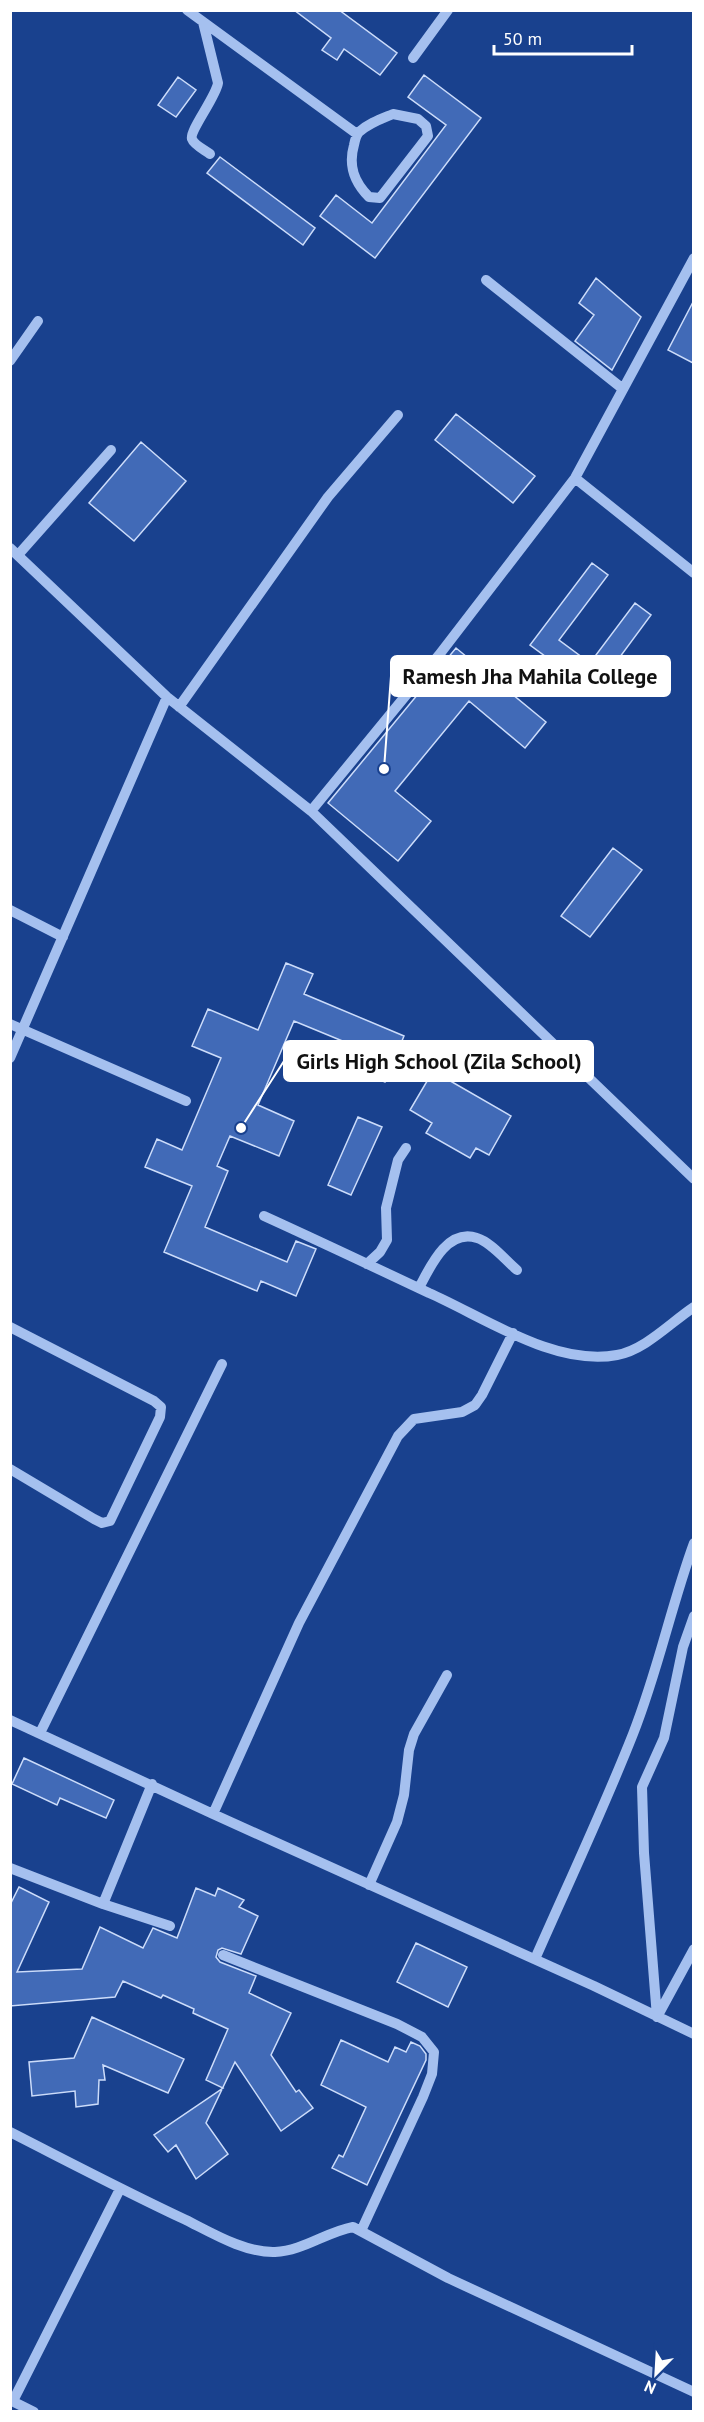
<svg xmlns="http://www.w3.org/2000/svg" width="704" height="2422" font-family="'PT Sans',sans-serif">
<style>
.building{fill:#416ab7;stroke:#ccdcfa;stroke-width:1.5}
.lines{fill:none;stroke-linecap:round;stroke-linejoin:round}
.minor{stroke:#a5c0ef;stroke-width:10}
.leader{fill:none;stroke:#fff;stroke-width:2}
.callout-dot{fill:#fff;stroke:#19418e;stroke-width:2}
.callout{fill:#fff;stroke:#fff;stroke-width:2}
.callout-label{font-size:22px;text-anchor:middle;font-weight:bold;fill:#111}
</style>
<rect width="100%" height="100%" fill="#19418e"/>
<!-- building -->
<path class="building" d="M294 10H339L397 53 380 75 344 49 337 60 322 50 331 38Z
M424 75 481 118 375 258 320 216 336 195 372 223 446 125 408 97Z
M178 77 196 90 176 117 158 105Z
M220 157 315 228 303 245 207 173Z
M596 278 641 317 612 370 575 341 594 315 579 303Z
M693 302V363L668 350Z
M456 414 535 476 513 503 435 440Z
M141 442 186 481 134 541 89 503Z
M592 563 608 575 559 640 590 663 635 603 651 615 594 692 530 645Z
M456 648 546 722 525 748 469 701 395 791 431 821 398 861 328 803Z
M613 848 642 870 590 937 561 916Z
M286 963 313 974 304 994 404 1036 385 1082 366 1074 374 1054 294 1021 258 1105 294 1121 279 1156 230 1136 217 1166 228 1171 205 1227 287 1262 296 1241 316 1249 296 1296 261 1281 257 1291 164 1252 192 1186 145 1167 157 1139 182 1150 221 1058 192 1046 208 1009 258 1030Z
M433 1071 511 1116 489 1155 476 1148 470 1158 426 1133 432 1123 410 1110Z
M358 1117 382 1127 351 1195 328 1185Z
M24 1758 114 1800 106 1818 60 1798 57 1805 12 1784Z
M19 1887 49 1902 17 1972 82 1969 100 1927 143 1948 153 1928 177 1938 196 1888 215 1896 218 1888 244 1900 239 1907 258 1916 241 1954 222 1948 218 1950 216 1957 220 1962 256 1976 249 1993 291 2013 271 2055 296 2092 299 2090 313 2108 281 2131 235 2062 206 2123 228 2154 196 2179 176 2145 168 2152 154 2135 223 2088 206 2080 228 2029 193 2013 194 2009 163 1995 161 1998 123 1981 115 1997 10 2006V1905Z
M416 1943 467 1967 448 2007 397 1982Z
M92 2017 184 2059 168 2093 103 2065 105 2080H99L98 2104 76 2107 75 2091 32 2096 29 2062 74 2058Z
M341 2040 388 2062 395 2047 406 2052 411 2042 420 2046 426 2054V2060L367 2185 332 2168 339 2155 343 2157 366 2107 321 2085Z"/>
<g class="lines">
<!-- minor -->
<path class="minor" d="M187 10 357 134
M203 22 218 83C216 97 189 131 192 139 194 145 205 150 210 154
M413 58 448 10
M393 114 418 119 426 126 428 136 380 198 369 197C354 182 348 166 354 145 355 140 356 135 359 132 369 123 381 119 393 114Z
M486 280 623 389
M10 361 38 321
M575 478 694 573
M10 548 167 697 311 811 694 1179
M18 555 111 450
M179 707 328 497 398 415
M311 811 439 655 575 478 694 258
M10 910 63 937
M10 1024 186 1101
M10 1058 167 697
M264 1216C319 1241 374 1267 429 1293 484 1317 555 1367 617 1355 645 1350 670 1323 694 1307
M367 1264 380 1252 387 1240 386 1208 398 1160 406 1148
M419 1288C430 1267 447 1228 477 1238 491 1242 506 1261 517 1270
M10 1327 154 1401 161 1407 160 1417 110 1521 102 1523 94 1519 10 1469
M10 1720 213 1814 594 1986 694 2034
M40 1733 222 1364
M213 1814 299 1623 398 1436 414 1419 462 1412 475 1405 482 1395 513 1333
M10 1868 103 1904 170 1926
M369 1885 397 1822 404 1795 409 1750 414 1734 447 1675
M103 1904 152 1784
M223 1955 397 2024 422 2037 434 2052 432 2074 423 2097 361 2231
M535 1959C568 1884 603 1810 633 1734 658 1671 671 1606 694 1543
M657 2017 644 1853 642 1787 664 1738 683 1647 694 1616
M657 2017 694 1949
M10 2132C69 2162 126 2192 186 2220 212 2233 245 2253 275 2252 303 2251 326 2232 353 2227L448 2278 694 2392
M10 2400 34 2412
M13 2401 120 2189"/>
</g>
<!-- callouts -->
<path class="leader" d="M384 769L391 676M241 1128L284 1061"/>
<g class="callout-dot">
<circle cx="384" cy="769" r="6"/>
<circle cx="241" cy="1128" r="6"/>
</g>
<g class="callout">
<rect x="391" y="656" width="279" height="40" rx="6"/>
<rect x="284" y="1041" width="309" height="40" rx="6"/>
</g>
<g class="callout-label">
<text x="530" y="684">Ramesh Jha Mahila College</text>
<text x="439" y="1069">Girls High School (Zila School)</text>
</g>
<!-- border -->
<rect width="704" height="2422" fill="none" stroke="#ffffff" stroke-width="24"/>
<!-- north arrow -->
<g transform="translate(656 2374) rotate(204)" stroke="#19418e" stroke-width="4.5" paint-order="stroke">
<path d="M0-4.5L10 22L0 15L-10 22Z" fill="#ffffff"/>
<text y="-9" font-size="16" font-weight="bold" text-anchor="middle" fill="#ffffff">N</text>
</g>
<!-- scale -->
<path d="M494 45v9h138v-9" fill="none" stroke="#ffffff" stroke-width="3"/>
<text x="503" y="45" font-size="18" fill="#ffffff" stroke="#19418e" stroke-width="4.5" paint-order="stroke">50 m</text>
</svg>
